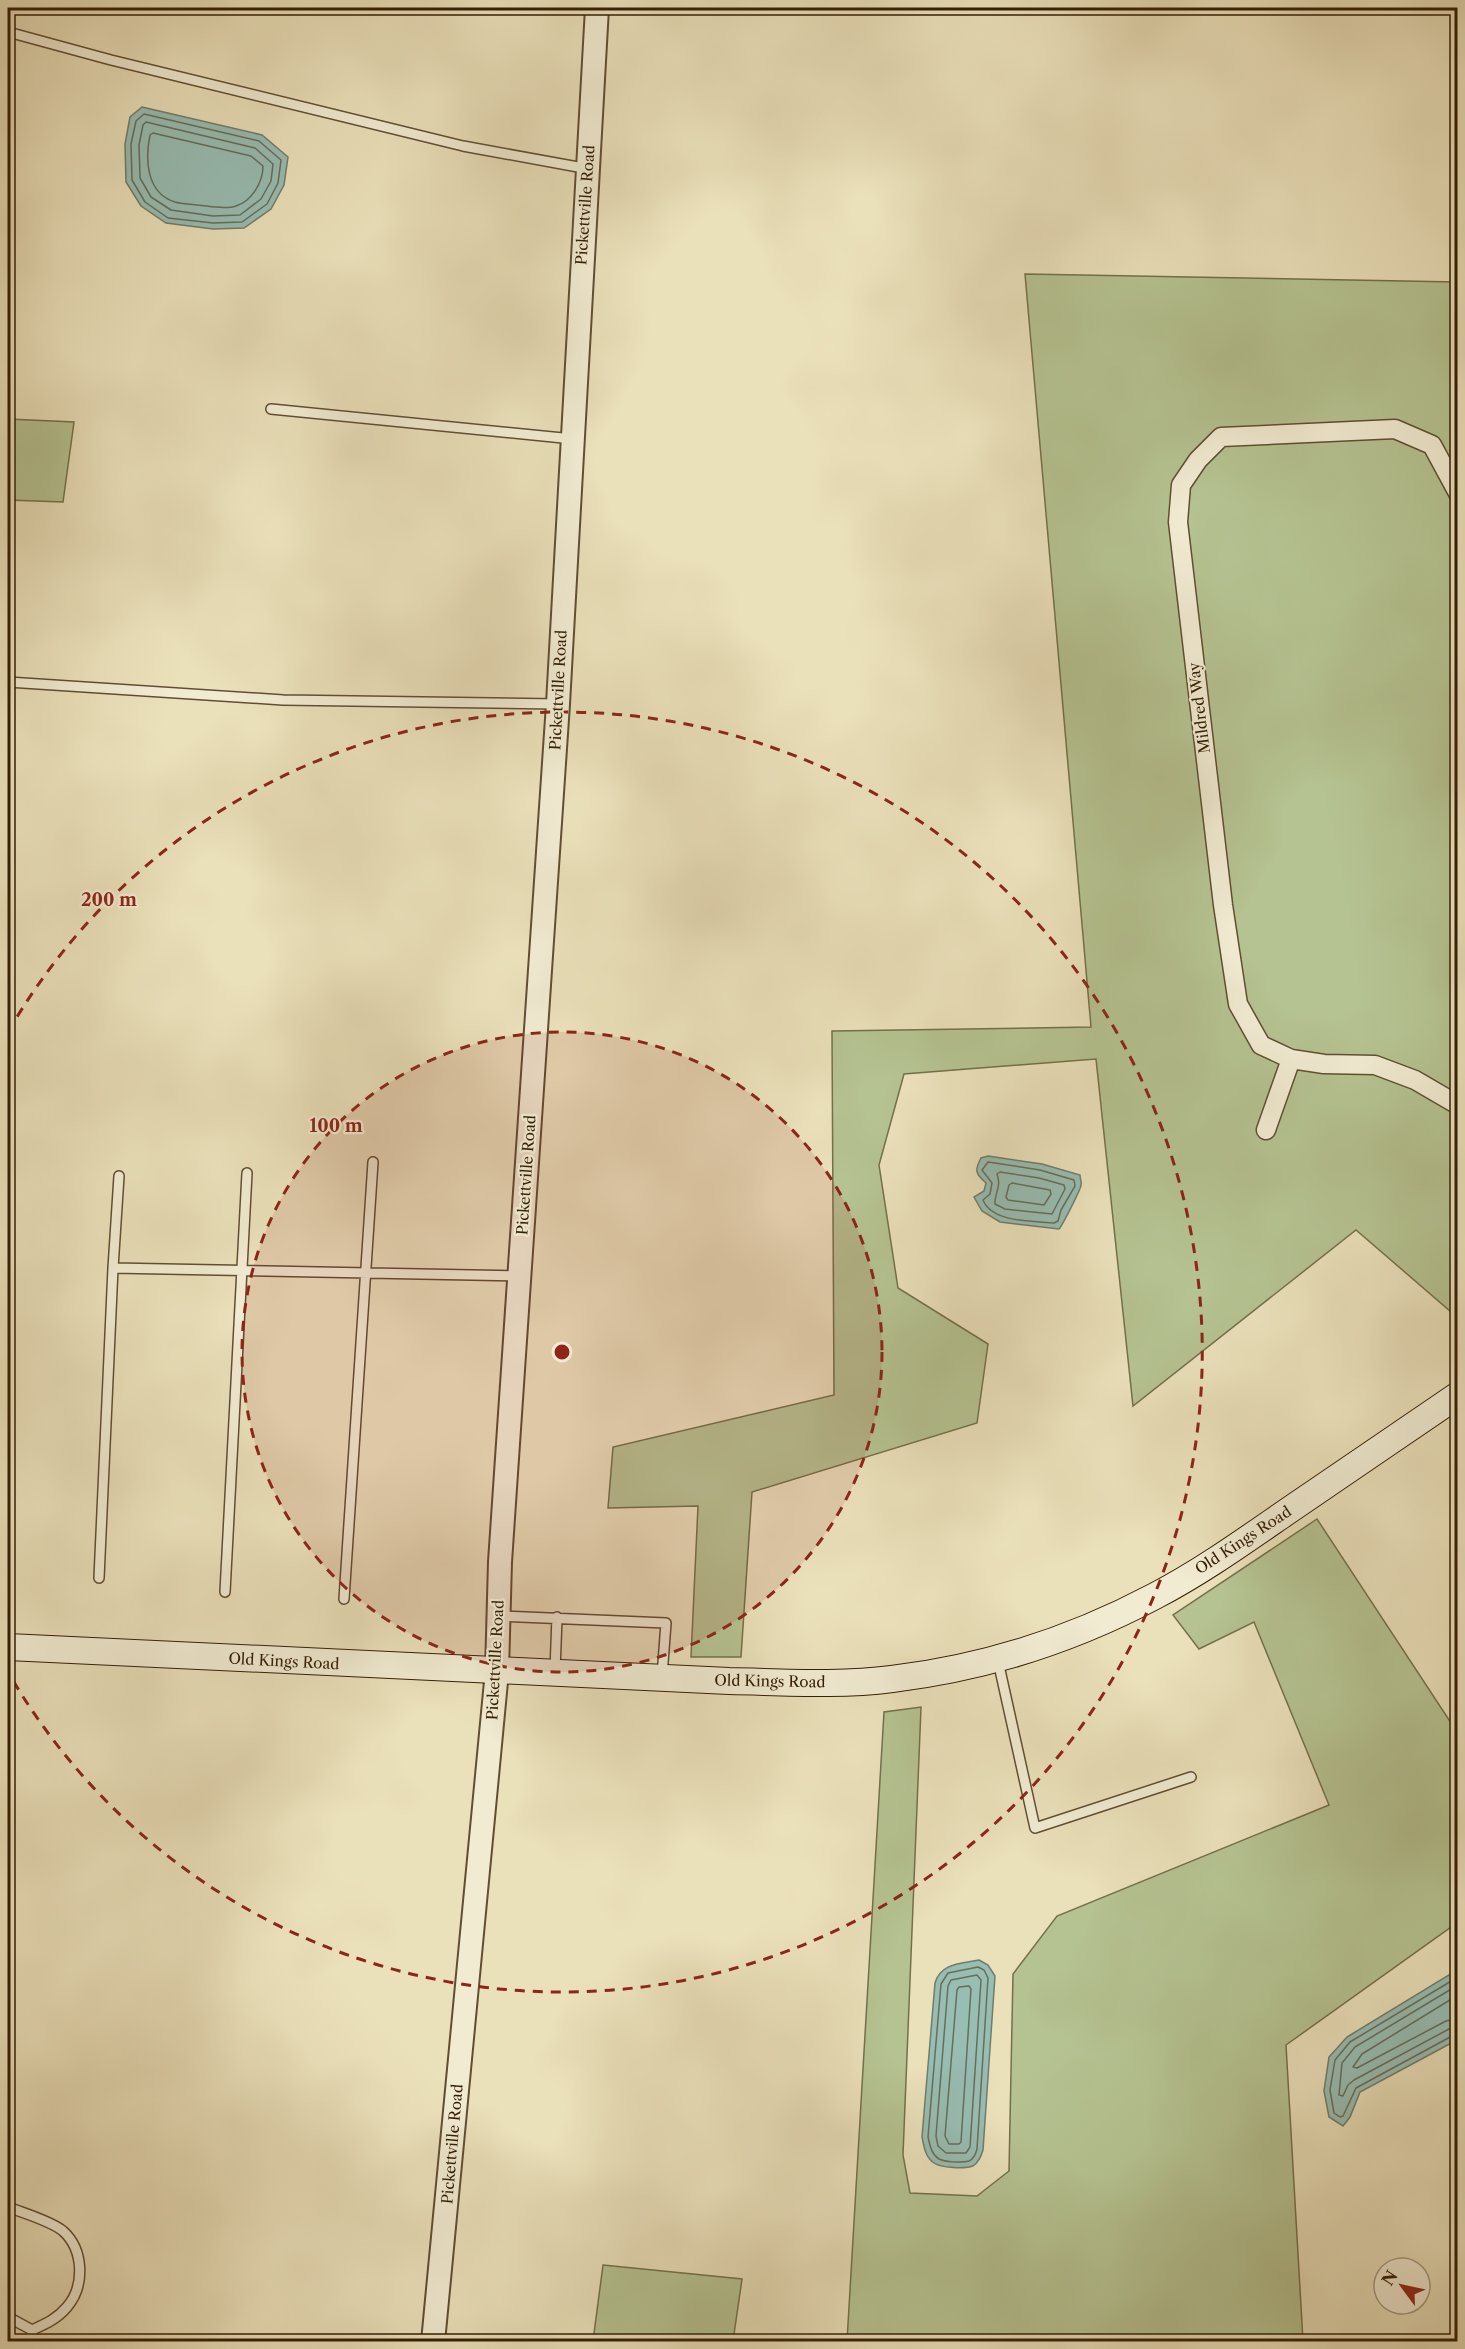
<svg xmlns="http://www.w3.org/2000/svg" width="1465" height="2349" font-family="'Libre Caslon Text',serif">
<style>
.green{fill:#b5c291;stroke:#74704a;stroke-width:1.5}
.water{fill:#98bdb3;stroke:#707d6d;stroke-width:1.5}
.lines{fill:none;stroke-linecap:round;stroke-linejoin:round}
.shore{stroke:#666e5c;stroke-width:1.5}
.service-casing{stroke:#614e32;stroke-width:12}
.minor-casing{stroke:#614e32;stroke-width:21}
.tertiary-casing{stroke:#614e32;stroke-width:26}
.secondary-casing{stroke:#331e04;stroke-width:28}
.service{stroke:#f1ebd2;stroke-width:9}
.minor{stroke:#f1ebd2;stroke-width:18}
.tertiary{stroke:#f1ebd2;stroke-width:22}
.secondary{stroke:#f1ebd2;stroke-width:26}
.ring{fill:none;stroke:#8f2418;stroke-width:3;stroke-dasharray:10 8}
.labels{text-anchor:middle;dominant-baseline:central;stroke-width:4.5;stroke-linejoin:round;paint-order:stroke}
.street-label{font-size:15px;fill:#331e04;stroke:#f1ebd2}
.centre{fill:#8f2418;stroke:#f1ebd2;stroke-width:3}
.ring-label{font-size:18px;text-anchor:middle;font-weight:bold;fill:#8f2418;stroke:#f1ebd2;stroke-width:4.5;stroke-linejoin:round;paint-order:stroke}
</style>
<rect width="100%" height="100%" fill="#eae0ba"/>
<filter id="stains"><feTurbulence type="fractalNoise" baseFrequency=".00333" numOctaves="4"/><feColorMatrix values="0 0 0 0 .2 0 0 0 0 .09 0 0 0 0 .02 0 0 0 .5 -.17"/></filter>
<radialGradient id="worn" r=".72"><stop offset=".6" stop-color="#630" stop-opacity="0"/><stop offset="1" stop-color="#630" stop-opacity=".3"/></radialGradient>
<!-- green -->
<path class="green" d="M1025 274 1457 282V1317L1356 1230 1133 1406 1096 1059 904 1074 879 1165 898 1288 988 1344 977 1423 752 1492 741 1657H691L698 1506 608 1508 613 1447 834 1395 832 1031 1091 1027Z
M8 419 74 422 63 502 8 500Z
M1317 1519 1457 1732 1458 1922 1286 2045 1303 2341H847L884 1712 921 1707 903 2155 910 2193 977 2196 1009 2171 1013 1974 1057 1916 1329 1805 1254 1622 1199 1649 1173 1615Z
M603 2265 742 2279 733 2341H593Z"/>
<!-- water -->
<path class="water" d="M142 107 262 135 288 157 284 185 271 209 244 228 213 229 166 223 141 206 126 182 125 144 130 117Z
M988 1156 1042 1164 1080 1175C1080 1179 1082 1182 1081 1185 1081 1189 1062 1226 1059 1229L1000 1222 982 1211 974 1197 984 1191 986 1183C976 1174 974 1171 981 1158Z
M979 1960 988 1965 995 1976 983 2150C981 2157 979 2162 973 2166 965 2169 941 2168 934 2163 925 2157 924 2146 922 2137L935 1983C941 1963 960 1964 979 1960Z
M1457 1970V2040L1360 2092 1350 2117 1343 2126 1329 2117 1324 2091 1329 2057 1347 2037Z"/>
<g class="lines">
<!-- shore -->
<path class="shore" d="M144 114 259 141 281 160 278 183 267 204 242 222 213 223 168 218 145 202 132 180 131 144 136 121Z
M146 122 255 148 273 164 271 181 261 199 240 215 213 216 171 210 151 197 140 178 139 145 143 125Z
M153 133 251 156 263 166C263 182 252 201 236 206 225 210 209 206 198 205 191 204 182 204 175 202 146 193 145 159 150 135Z
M988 1162 1040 1170 1074 1180 1075 1186 1061 1210 1058 1221 1054 1223C1034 1221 992 1223 983 1200L990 1194 992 1183 982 1170Z
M1000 1172 1039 1178 1064 1185 1065 1189 1052 1214 1005 1209 995 1204C994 1194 1002 1187 997 1174Z
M1012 1183 1050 1190 1051 1194 1044 1205 1008 1200 1006 1197 1009 1185Z
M978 1967 984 1970 988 1978 977 2149C976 2153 974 2159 969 2161 963 2163 945 2162 939 2159 931 2154 930 2145 928 2137L941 1984 948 1973Z
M977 1975 981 1980 970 2147 966 2153H946L938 2146 936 2136 948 1986 951 1980Z
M1458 1977 1350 2042 1335 2060 1330 2090 1334 2113 1340 2117 1343 2116 1356 2088 1452 2036 1458 2035
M1458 1985 1355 2047 1342 2063 1339 2095 1343 2096 1348 2085 1354 2080 1449 2029 1458 2027
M969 1986 971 1989 961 2142 959 2144H949L945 2136 957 1990 959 1987Z
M1458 1995 1362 2054 1353 2067 1357 2068 1446 2021 1458 2018"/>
<!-- service casing -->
<g class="service-casing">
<path id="service" d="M8 32 111 60 463 146 589 169
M271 409 573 439
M8 682 283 700 557 704
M113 1268 119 1176
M99 1578 113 1268 520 1276
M225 1592 247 1173
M344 1599 373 1162
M499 1616 666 1623 662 1676
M998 1661 1035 1828 1191 1777
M555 1671 557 1617
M8 2207C23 2213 51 2221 63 2231 84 2250 85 2286 67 2307 57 2319 45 2324 32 2330
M8 2317 32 2330V2342"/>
</g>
<!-- minor casing -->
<g class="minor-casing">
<path id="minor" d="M1458 493 1432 445 1395 429 1221 437 1198 460 1181 485 1178 522 1223 905 1238 1004 1261 1045 1291 1059 1324 1064 1375 1065 1415 1080 1458 1105
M1266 1130 1291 1059"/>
</g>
<!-- tertiary casing -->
<g class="tertiary-casing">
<path id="tertiary" d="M433 2342 497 1671 500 1562 558 704 597 8"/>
</g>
<!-- secondary casing -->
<g class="secondary-casing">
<path id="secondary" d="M8 1647 729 1681C783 1682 839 1686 892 1679 984 1668 1074 1639 1155 1596 1201 1572 1243 1542 1285 1513 1343 1474 1400 1434 1458 1395"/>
</g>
<!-- service -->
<use href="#service" class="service"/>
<!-- minor -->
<use href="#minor" class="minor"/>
<!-- tertiary -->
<use href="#tertiary" class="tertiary"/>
<!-- secondary -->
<use href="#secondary" class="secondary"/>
</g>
<!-- distance rings -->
<circle cx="562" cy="1352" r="320" fill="#8f2418" fill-opacity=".12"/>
<g class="ring">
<circle cx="562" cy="1352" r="320"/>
<path d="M8 1032A640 640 0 1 1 8 1672"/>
</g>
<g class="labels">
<!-- street labels -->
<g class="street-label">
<text transform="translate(585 205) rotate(-86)">Pickettville Road</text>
<text transform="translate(558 690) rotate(-87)">Pickettville Road</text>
<text transform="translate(1199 708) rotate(-97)">Mildred Way</text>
<text transform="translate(526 1175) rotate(-86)">Pickettville Road</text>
<text transform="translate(1243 1540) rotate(-33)">Old Kings Road</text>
<text transform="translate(495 1660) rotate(-87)">Pickettville Road</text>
<text transform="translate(284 1661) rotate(3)">Old Kings Road</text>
<text transform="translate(770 1681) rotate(1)">Old Kings Road</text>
<text transform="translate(452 2144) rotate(-85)">Pickettville Road</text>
</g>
</g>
<circle cx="562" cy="1352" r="9" class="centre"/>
<g class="ring-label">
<text x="109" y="906">200 m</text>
<text x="336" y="1132">100 m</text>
</g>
<!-- margin -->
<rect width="1465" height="2349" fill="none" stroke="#eae0ba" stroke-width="30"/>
<rect x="9" y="9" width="1447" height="2331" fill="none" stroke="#331e04" stroke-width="3"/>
<rect x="15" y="15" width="1435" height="2319" fill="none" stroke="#331e04" stroke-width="1.5"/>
<!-- north arrow -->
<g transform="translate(1402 2286) rotate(303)"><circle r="28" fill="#f1ebd2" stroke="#a59980" stroke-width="1.5"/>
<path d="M0-4.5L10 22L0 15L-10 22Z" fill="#8f2418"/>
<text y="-9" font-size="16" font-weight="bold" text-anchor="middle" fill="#331e04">N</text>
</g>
<rect width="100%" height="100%" filter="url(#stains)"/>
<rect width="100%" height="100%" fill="url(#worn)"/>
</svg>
